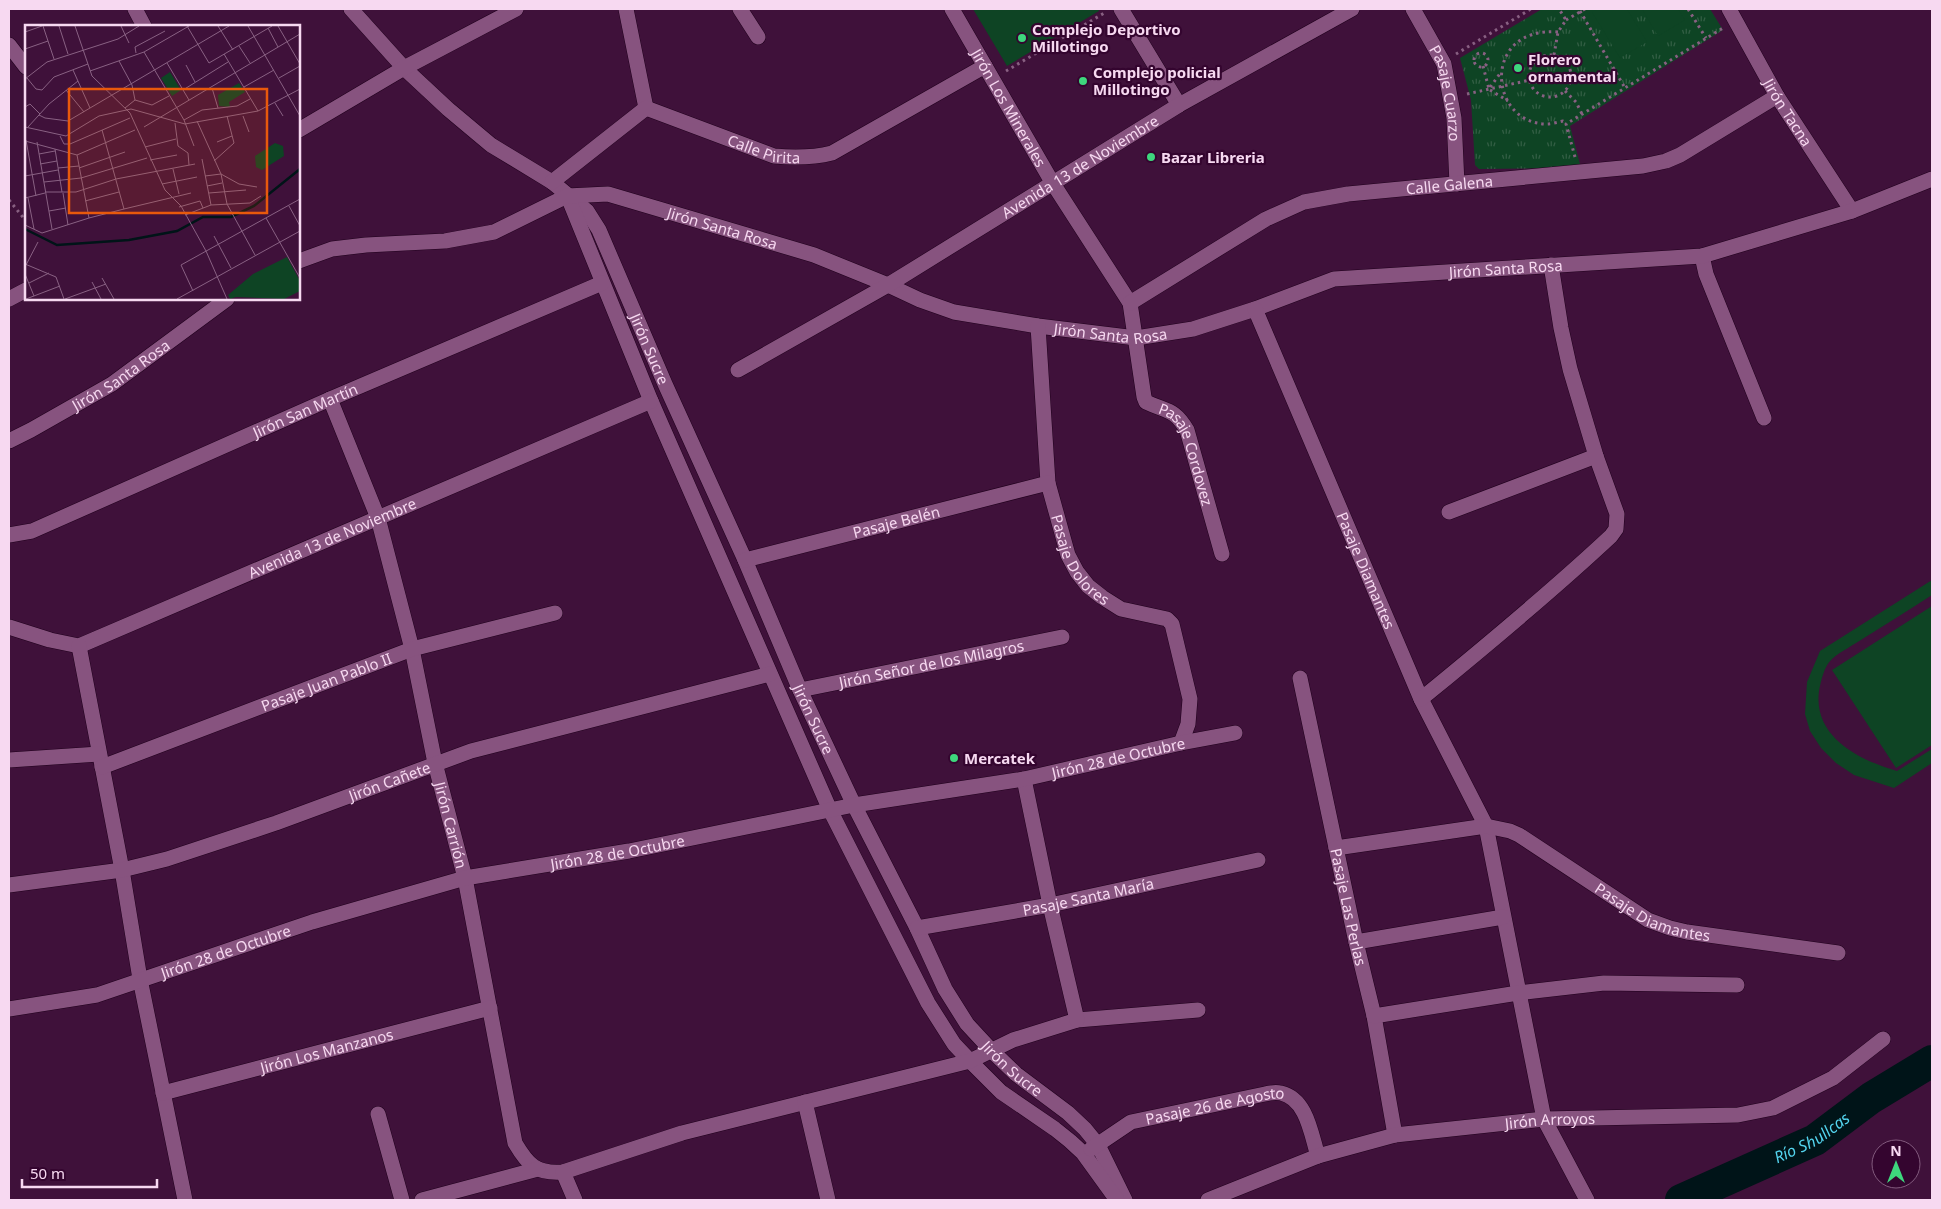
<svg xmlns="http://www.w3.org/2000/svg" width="1941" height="1209" font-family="'Noto Sans',sans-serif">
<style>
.grass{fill:url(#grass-tufts)}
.pitch{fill:#0e4424}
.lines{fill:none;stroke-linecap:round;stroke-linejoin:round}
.river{stroke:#001418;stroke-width:32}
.minor-casing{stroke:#20011d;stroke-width:16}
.path{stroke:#886082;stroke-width:3;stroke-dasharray:2.5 4;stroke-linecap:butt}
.minor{stroke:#87537f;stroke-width:15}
.poi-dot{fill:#3ed77d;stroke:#34052f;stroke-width:2}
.labels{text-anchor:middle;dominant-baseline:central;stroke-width:4.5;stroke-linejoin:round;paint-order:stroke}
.poi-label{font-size:15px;font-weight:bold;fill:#f7d9f1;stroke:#34052f;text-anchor:start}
.street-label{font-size:15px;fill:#f7d9f1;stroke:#34052f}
.water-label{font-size:16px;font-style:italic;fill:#53d4ee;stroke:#34052f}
.inset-river{fill:none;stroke:#001418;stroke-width:2.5}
.inset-road{fill:none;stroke:#896183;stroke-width:1}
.view{fill:#e8590c;fill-opacity:0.15;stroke:#e8590c;stroke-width:2.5}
.inset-edge{fill:none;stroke:#f7d9f1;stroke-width:2.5}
</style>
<defs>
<pattern id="grass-tufts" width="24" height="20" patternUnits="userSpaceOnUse" patternTransform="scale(1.25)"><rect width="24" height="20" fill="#0e4424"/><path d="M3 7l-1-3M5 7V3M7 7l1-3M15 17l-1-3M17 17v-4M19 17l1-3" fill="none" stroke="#325e44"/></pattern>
</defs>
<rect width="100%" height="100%" fill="#3f113a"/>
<!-- grass -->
<path class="grass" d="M1542 9H1710L1723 30 1570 126 1581 168 1479 169 1475 165 1471 100 1460 58Z"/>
<!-- pitch -->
<path class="pitch" d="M973 9H1098L1099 11 1007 66Z
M1598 9H1627L1647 42 1620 58 1592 12Z
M1642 9H1678L1685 20 1658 36Z
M1932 580V595C1910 609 1887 624 1864 638 1854 645 1841 651 1832 659 1824 666 1821 681 1819 691 1813 737 1859 760 1897 771L1932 749V763L1894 788 1854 775 1836 763 1821 748 1810 731 1805 714 1807 682 1820 651Z
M1932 606V745L1896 768 1832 670Z"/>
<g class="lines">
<!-- river -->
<path class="river" id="s1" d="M1681 1200 1815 1140 1871 1098 1932 1061"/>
<!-- minor casing -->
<g class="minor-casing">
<g id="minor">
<path d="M135 9 144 26"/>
<path id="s2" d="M351 9 404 68 448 109 491 145 552 182 587 211 599 230 665 384 745 560 800 690 854 805 917 928 945 989 967 1024 992 1051 1016 1074 1068 1113 1085 1129 1098 1145 1125 1200"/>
<path d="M626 9 646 108"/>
<path d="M740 9 758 37"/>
<path id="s3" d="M952 9 1052 182 1130 303 1144 397 1146 402C1167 412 1174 408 1187 430L1222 554"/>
<path d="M1121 9 1179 105"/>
<path id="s4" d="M1413 9 1444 64 1454 118 1457 184"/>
<path id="s5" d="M1729 9 1777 96 1852 211"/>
<path d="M9 45 26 67"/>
<path d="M299 130 404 68 516 9"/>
<path id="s6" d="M552 182 646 108 774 156C795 158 812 158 832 153L985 66"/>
<path d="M568 197 651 401 830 810 928 1003 954 1044 970 1061 1001 1092 1055 1129 1070 1141 1083 1153 1117 1200"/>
<path d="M1702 256 1706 274 1764 418"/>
<path id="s7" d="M299 261 332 249 366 245 445 241 494 232 567 196 608 194 814 255 888 285 920 300 954 312 1038 326 1136 338 1193 329 1255 309 1334 279 1702 256 1852 211 1932 179"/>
<path d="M9 299 26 290"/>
<path id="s8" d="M1130 303 1266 219 1304 202 1348 194 1643 166 1666 161 1680 155 1777 96"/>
<path id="s9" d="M1255 309 1421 699 1486 826 1544 1119 1587 1200"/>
<path id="s10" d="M1038 326 1048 483 1068 555 1077 572 1088 586 1102 597 1121 609 1167 619 1172 624 1190 699 1188 724 1181 743"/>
<path id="s11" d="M738 370 888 285 1179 105 1352 9"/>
<path id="s12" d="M330 399 378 518 412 649 435 763 465 878 515 1143C528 1165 536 1174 563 1172L682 1133 970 1061 1013 1040 1077 1020 1198 1010"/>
<path id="s13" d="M9 441 31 430 112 384 227 299"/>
<path d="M1449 512 1596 456"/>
<path id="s14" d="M9 535 32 531 330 399 602 283"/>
<path id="s15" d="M745 560 1048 483"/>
<path id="s16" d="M9 627 50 640 79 646 651 401"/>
<path d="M79 646 122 870 140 979 185 1200"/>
<path id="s17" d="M1300 678 1356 942 1374 1016 1395 1135"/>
<path id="s18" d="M800 690 1062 637"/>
<path d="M1421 699C1486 646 1550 593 1611 536L1616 529 1617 514 1596 456 1570 369 1561 328 1551 265"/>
<path d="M9 760 99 754"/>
<path id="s19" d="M102 767 412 649 555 613"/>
<path d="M1024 779 1050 905 1077 1020"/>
<path id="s20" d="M1336 848 1486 826 1510 831 1519 835 1648 920 1670 928 1687 932 1838 953"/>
<path id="s21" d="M9 885 122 870 167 859 276 823 471 751 770 674"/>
<path id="s22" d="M917 928 1050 905 1258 860"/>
<path d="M1356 942 1503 917"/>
<path id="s23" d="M9 1009 97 995 312 922 465 878 629 851 854 805 1024 779 1181 743 1235 733"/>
<path d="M1374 1016 1518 993 1604 983 1737 985"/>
<path id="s24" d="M163 1093 490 1008"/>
<path d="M805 1102 828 1200"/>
<path d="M378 1114 402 1200"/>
<path id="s25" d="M1091 1149 1131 1122 1265 1094C1269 1093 1276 1092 1281 1093 1307 1099 1311 1134 1318 1156"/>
<path d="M563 1172 575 1200"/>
<path d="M422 1200 538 1169"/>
<path id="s26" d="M1208 1200 1318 1156 1395 1135 1544 1119 1738 1115 1773 1108 1833 1078 1883 1039"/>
</g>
</g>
<!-- path -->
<path class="path" d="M1688 9 1706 38
M1580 11 1625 88
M1566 20 1585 9
M1558 32C1481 26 1488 124 1547 124 1552 124 1558 122 1563 121L1566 124
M1474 60a7 7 0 1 1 14 0a7 7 0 1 1-14 0Z
M1456 54 1531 9
M1529 76a21 21 0 1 1 42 0a21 21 0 1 1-42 0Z
M1554 55 1558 32 1566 20 1559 9
M1483 66 1489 89 1501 72
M1006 71 1106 12
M1490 90 1508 101
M1565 91 1576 102 1582 114
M1467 94 1530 80
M1575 157 1566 124 1723 28
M9 200 26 221"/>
<!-- minor -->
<use href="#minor" class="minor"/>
</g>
<!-- markers -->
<g class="poi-dot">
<circle cx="1022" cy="38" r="5"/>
<circle cx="1518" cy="68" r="5"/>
<circle cx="1083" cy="81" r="5"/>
<circle cx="1151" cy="157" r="5"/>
<circle cx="954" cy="758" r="5"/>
</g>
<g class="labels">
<!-- poi labels -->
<g class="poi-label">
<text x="1032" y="29">Complejo Deportivo<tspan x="1032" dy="17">Millotingo</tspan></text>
<text x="1528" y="59">Florero<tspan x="1528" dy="17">ornamental</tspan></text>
<text x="1093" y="72">Complejo policial<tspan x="1093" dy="17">Millotingo</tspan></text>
<text x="1161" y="157">Bazar Libreria</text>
<text x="964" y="758">Mercatek</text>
</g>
<!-- street labels -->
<g class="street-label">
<text stroke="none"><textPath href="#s4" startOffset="92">Pasaje Cuarzo</textPath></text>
<text stroke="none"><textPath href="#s3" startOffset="114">Jirón Los Minerales</textPath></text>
<text stroke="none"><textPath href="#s5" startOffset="119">Jirón Tacna</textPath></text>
<text stroke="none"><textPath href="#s6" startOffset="245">Calle Pirita</textPath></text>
<text stroke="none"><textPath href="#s11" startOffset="398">Avenida 13 de Noviembre</textPath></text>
<text stroke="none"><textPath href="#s8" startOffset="348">Calle Galena</textPath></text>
<text stroke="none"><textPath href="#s7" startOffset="440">Jirón Santa Rosa</textPath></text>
<text stroke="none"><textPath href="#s7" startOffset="1250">Jirón Santa Rosa</textPath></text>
<text stroke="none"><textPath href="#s7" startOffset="845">Jirón Santa Rosa</textPath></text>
<text stroke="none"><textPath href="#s2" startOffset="464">Jirón Sucre</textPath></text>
<text stroke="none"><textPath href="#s13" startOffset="130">Jirón Santa Rosa</textPath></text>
<text stroke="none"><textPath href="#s14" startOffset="322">Jirón San Martín</textPath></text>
<text stroke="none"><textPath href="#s3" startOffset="516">Pasaje Cordovez</textPath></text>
<text stroke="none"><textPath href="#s15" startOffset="156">Pasaje Belén</textPath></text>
<text stroke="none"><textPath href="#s16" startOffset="348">Avenida 13 de Noviembre</textPath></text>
<text stroke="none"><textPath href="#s10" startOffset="242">Pasaje Dolores</textPath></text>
<text stroke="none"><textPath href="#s9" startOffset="284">Pasaje Diamantes</textPath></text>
<text stroke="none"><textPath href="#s18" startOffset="134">Jirón Señor de los Milagros</textPath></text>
<text stroke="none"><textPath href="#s19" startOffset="240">Pasaje Juan Pablo II</textPath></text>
<text stroke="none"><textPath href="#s2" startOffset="869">Jirón Sucre</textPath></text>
<text stroke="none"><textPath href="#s23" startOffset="1140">Jirón 28 de Octubre</textPath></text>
<text stroke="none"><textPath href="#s21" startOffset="396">Jirón Cañete</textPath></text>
<text stroke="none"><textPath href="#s12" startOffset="444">Jirón Carrión</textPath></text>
<text stroke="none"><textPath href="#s23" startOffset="630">Jirón 28 de Octubre</textPath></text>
<text stroke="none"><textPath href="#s22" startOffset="174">Pasaje Santa María</textPath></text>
<text stroke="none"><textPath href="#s17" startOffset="234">Pasaje Las Perlas</textPath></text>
<text stroke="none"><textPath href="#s20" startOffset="342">Pasaje Diamantes</textPath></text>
<text stroke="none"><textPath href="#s23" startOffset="225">Jirón 28 de Octubre</textPath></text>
<text stroke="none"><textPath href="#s24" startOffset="169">Jirón Los Manzanos</textPath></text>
<text stroke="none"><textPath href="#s2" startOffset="1274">Jirón Sucre</textPath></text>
<text stroke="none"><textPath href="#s25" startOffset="134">Pasaje 26 de Agosto</textPath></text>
<text stroke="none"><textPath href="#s26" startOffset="354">Jirón Arroyos</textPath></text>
</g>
<!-- water labels -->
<g class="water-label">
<text stroke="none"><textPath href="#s1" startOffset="145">Río Shullcas</textPath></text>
</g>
</g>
<!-- overview -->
<g transform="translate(25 25)">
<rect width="275" height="275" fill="#3f113a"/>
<path d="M214 58 220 67 204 77 205 82 194 81 193 70Z" fill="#0e4424"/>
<path d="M262 232 275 256V266L259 274 211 272 205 274 203 270 228 249Z" fill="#0e4424"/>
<path d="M145 47 156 65 147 71 136 53ZM250 118 258 121 259 131 237 145 231 142 230 131Z" fill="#0e4424"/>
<path class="inset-river" d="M0 204 32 220 104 215 152 206 178 192H206L229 181 275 144"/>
<path class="inset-road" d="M18 1 29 34M34 1 43 29M50 1 67 51 105 88 140 165 156 181 181 226 202 274M96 1 104 18M162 1 184 38 247 1M193 1 208 25M223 1 275 91M253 1 275 39M243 3 253 22M0 7 17 1M214 21 225 38M0 24 23 16M119 27 159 95 169 121M111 28 110 22 140 6M199 29 233 86M94 36 107 60 110 75M142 38 164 75M161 40 170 57M48 45 65 83M65 46 119 27 164 1M2 53 11 64 17 65 29 52 63 39M254 53 275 41M0 54 22 37 93 14 114 1M219 62 249 45M187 63 193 83M41 65 59 87M158 65 203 37M250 78 258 91M0 82 5 79 15 89M100 83 110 75 127 80 144 71M14 90 20 93 43 96 204 1M218 91 224 107M159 95 177 85 212 81 225 74M172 96 196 149 202 179 230 230M150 98 153 121 163 128 164 140M0 102 41 111 74 91 106 84 160 99 233 86 275 64M3 102 24 79 53 56M119 102 275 9M77 105 99 184 166 168M35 111 39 119H45L105 93M1 115 11 171M0 116 52 130 110 105M12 117 27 204M192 117 207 111M120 122 151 114M30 124 37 167M14 129 30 126M52 130 64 193 99 184M177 134 186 180M125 135 152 130M189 136 209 118 202 91M15 139 32 136M33 143 54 141M54 143 100 127M148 144 154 169M0 151 33 145M180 151 196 149 214 159 232 162M19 157 56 153 122 133M137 159 172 152M182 161 197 158M20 167H51L91 154 170 139M38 168 43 200M184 168 221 165M0 173 20 168M3 173 9 204M60 176 94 167M264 181 275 201M154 182 175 176 178 183M24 186 41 183M160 190 186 180 225 178 236 171M241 193 275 253M0 200 17 208 64 193M189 211 206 243M0 239 31 252 39 274M1 240 13 217M0 249 9 271M77 253 89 274M67 257 76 274M4 258 24 248M168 266 156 240 275 174M1 274 35 261M40 274 81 259M152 274 275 206"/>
<path class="view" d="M44 64H242V188H44Z"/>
<rect width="275" height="275" class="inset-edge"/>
</g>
<!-- border -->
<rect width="1941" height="1209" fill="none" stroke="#f7d9f1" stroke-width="20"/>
<!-- north arrow -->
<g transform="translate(1896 1164)"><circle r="24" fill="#34052f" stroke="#825a7d"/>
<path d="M0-4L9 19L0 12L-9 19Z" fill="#3ed77d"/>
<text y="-8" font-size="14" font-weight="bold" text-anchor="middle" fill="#f7d9f1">N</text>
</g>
<!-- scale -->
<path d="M22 1179v8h135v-8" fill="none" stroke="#f7d9f1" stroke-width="2.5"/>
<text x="30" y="1179" font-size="15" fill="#f7d9f1" stroke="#34052f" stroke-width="4" paint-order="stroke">50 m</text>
</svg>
